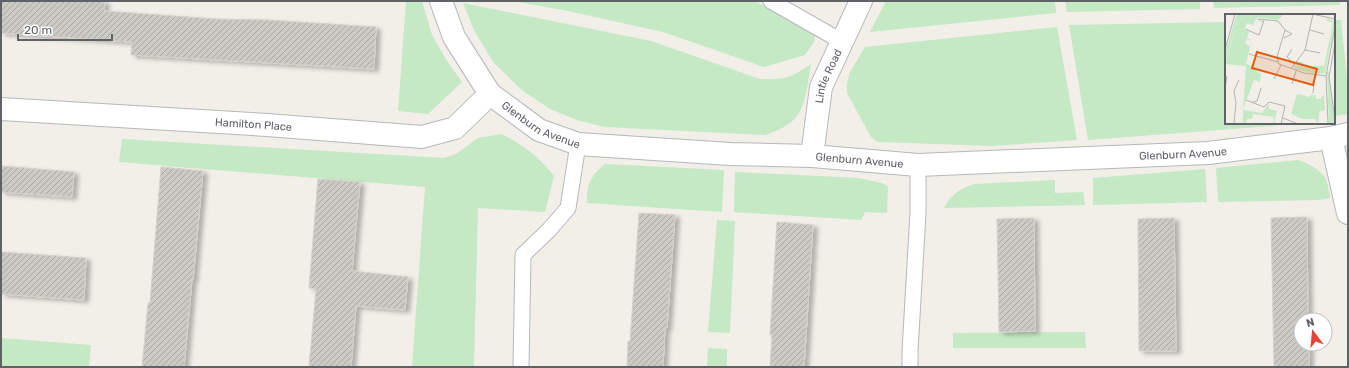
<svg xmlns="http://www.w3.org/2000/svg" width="1349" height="368" font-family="Rubik,sans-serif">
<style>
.grass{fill:#c5e8c5}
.building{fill:url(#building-hatch);stroke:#d6d1c6;filter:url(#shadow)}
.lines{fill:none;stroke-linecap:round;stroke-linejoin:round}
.lane-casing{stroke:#b5b8bc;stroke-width:17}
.street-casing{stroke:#b5b8bc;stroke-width:24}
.lane{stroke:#fff;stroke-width:15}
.street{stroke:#fff;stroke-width:22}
.labels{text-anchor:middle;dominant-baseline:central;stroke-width:3.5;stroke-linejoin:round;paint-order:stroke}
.street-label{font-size:11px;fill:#5f6368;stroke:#fff}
.inset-road{fill:none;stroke:#b3b3b1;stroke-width:1}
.view{fill:#e8590c;fill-opacity:0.15;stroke:#e8590c;stroke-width:2}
.inset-edge{fill:none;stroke:#5f6368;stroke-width:2}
</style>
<defs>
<pattern id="building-hatch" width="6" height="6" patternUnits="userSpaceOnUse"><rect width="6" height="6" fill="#cccac5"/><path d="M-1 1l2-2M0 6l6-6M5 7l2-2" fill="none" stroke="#a9a8a4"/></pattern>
<filter id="shadow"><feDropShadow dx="4.5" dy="2.5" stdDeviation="2" flood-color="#0004"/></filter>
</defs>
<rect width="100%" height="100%" fill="#f1efe8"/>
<!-- grass -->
<path class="grass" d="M406 1H422L432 35 447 61 462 82 428 114 398 111Z
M513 1H755L813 31 815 35 814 42 805 55 764 67 663 32 568 11Z
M886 1H1055L1056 13 870 32Z
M1065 1H1200V9L1067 12Z
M1213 1H1340V5L1214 8Z
M463 3 651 41 760 79C784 80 791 78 811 64 808 79 807 100 799 113 792 125 777 131 765 135L605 127 577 120 550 109 523 91 493 62 474 30Z
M1334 20H1341L1348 89V114L1334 116Z
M1226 22V123H1292L1272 126 1088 140 1069 25Z
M1057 27 1077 140 993 146 878 142 871 137 847 93V83L850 72 865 47Z
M502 134C525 146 538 156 554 176L545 212 478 208 474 367H412L425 187 119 162 122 139 444 158 456 154 478 138Z
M1298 160C1308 163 1320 169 1326 179 1328 185 1329 192 1330 198L1320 200 1218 202 1216 168Z
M605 164 724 170 722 212 587 203C586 185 591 175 605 164Z
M1205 169 1207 202 1093 205V178Z
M735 172 859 178 882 183 888 186 887 213 865 212 861 220 734 212Z
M1055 180V193L1083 192 1085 205 944 208C951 194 961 188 975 184Z
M717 220 735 221 730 333 708 332Z
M1085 332 1086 348H953V333Z
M1 338 91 345 89 367H1Z
M708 348 727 349V367H707Z"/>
<!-- building -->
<path class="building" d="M1 1H105L104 11 216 19 267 20 376 27 374 69 131 55 132 42 1 33Z
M1 166 74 172 72 197 1 192Z
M161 167 203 171 193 280H192L184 367H142L148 303H150Z
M318 179 360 182 352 271 408 277 405 310 356 306 351 367H309L316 289 309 288Z
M639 213 675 215 667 328H665L663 367H627L628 341 630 342Z
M1307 217 1308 320H1301V344H1309V367H1274L1271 218Z
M1034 218 1035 331 999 332 997 219Z
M1174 218 1176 351H1139L1138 219Z
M777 222 813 225 804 367H770L772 335H770Z
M1 252 86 258 84 300 1 294Z"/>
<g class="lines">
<!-- lane casing -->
<g class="lane-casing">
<path id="lane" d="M771 1 841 41
M521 367 523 255 549 230 568 208 578 144
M910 367V351L918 213V165"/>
</g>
<!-- street casing -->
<g class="street-casing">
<g id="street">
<path id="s1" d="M441 1 454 37 490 94 539 130 578 144 730 154 812 156 918 165 1208 153 1331 138 1348 134"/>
<path id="s2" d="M1 109 267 125 422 137 455 128 490 94"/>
<path d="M1331 138 1348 213"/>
<path id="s3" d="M812 156 821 87 861 1"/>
</g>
</g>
<!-- lane -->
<use href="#lane" class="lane"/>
<!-- street -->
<use href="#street" class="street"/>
</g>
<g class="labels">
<!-- street labels -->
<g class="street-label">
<text stroke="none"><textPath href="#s3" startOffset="82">Lintie Road</textPath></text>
<text stroke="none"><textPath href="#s1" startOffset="166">Glenburn Avenue</textPath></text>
<text stroke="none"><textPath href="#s2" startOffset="253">Hamilton Place</textPath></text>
<text stroke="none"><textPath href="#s1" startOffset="814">Glenburn Avenue</textPath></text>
<text stroke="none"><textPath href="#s1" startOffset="490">Glenburn Avenue</textPath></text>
</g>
</g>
<!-- overview -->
<g transform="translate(1225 14)">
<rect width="110" height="110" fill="#f1efe8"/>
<path d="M11 0H59L53 6 32 3V5L38 7V9L31 5 28 11 22 9 19 16 24 18 22 24 28 26 22 25 20 29 25 33 21 50 32 54 31 57 36 60 35 68 29 66 18 95 21 52 0 50 13 6ZM102 4 110 8 104 39 100 59 92 60 93 53 92 55 70 50 73 47 86 52H99L108 9 102 7ZM70 51 92 56 91 60 69 55ZM102 58 104 59 110 110H104ZM72 80 85 83 86 81H90L91 85H96L99 80 100 96 95 97 96 86 93 110 90 105H78L66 100ZM44 89V95L52 97 49 108 55 110 38 109H48L49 103 28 100 27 105H22L21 110H18V96L37 99Z" fill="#c5e8c5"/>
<path d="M11 2 13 5 0 48V40Z" fill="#c5e8c5"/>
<path class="inset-road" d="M87 0 110 5M33 5 53 7M53 7 60 16 52 43 54 50 79 59 101 62M20 15 34 21 39 6M85 16 99 20M59 24 67 20 60 16M110 29 104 63 110 105M67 35 62 43 69 50M0 36 10 0M80 36 95 39M24 40 53 48M66 55 80 36 88 0M49 65 56 51M67 70 71 57M0 74 2 62M88 79 90 61M21 86 39 93 44 88 60 92 56 110M28 88 32 87 36 74M58 104 73 110M9 110 11 89 9 77 14 66M103 110 101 62 110 12"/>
<path class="view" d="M32 38 92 55 88 71 27 54Z"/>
<rect width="110" height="110" class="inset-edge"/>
</g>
<!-- border -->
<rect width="1349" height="368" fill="none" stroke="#5f6368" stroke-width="4"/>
<!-- north arrow -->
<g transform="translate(1313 332) rotate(344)"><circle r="19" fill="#ffffff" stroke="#bfc1c3"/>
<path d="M0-3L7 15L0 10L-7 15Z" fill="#ea4335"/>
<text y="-6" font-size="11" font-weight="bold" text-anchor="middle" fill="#5f6368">N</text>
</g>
<!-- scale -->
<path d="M18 34v6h94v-6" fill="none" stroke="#5f6368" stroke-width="2"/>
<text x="24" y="34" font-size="12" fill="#5f6368" stroke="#ffffff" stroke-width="3" paint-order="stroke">20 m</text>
</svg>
